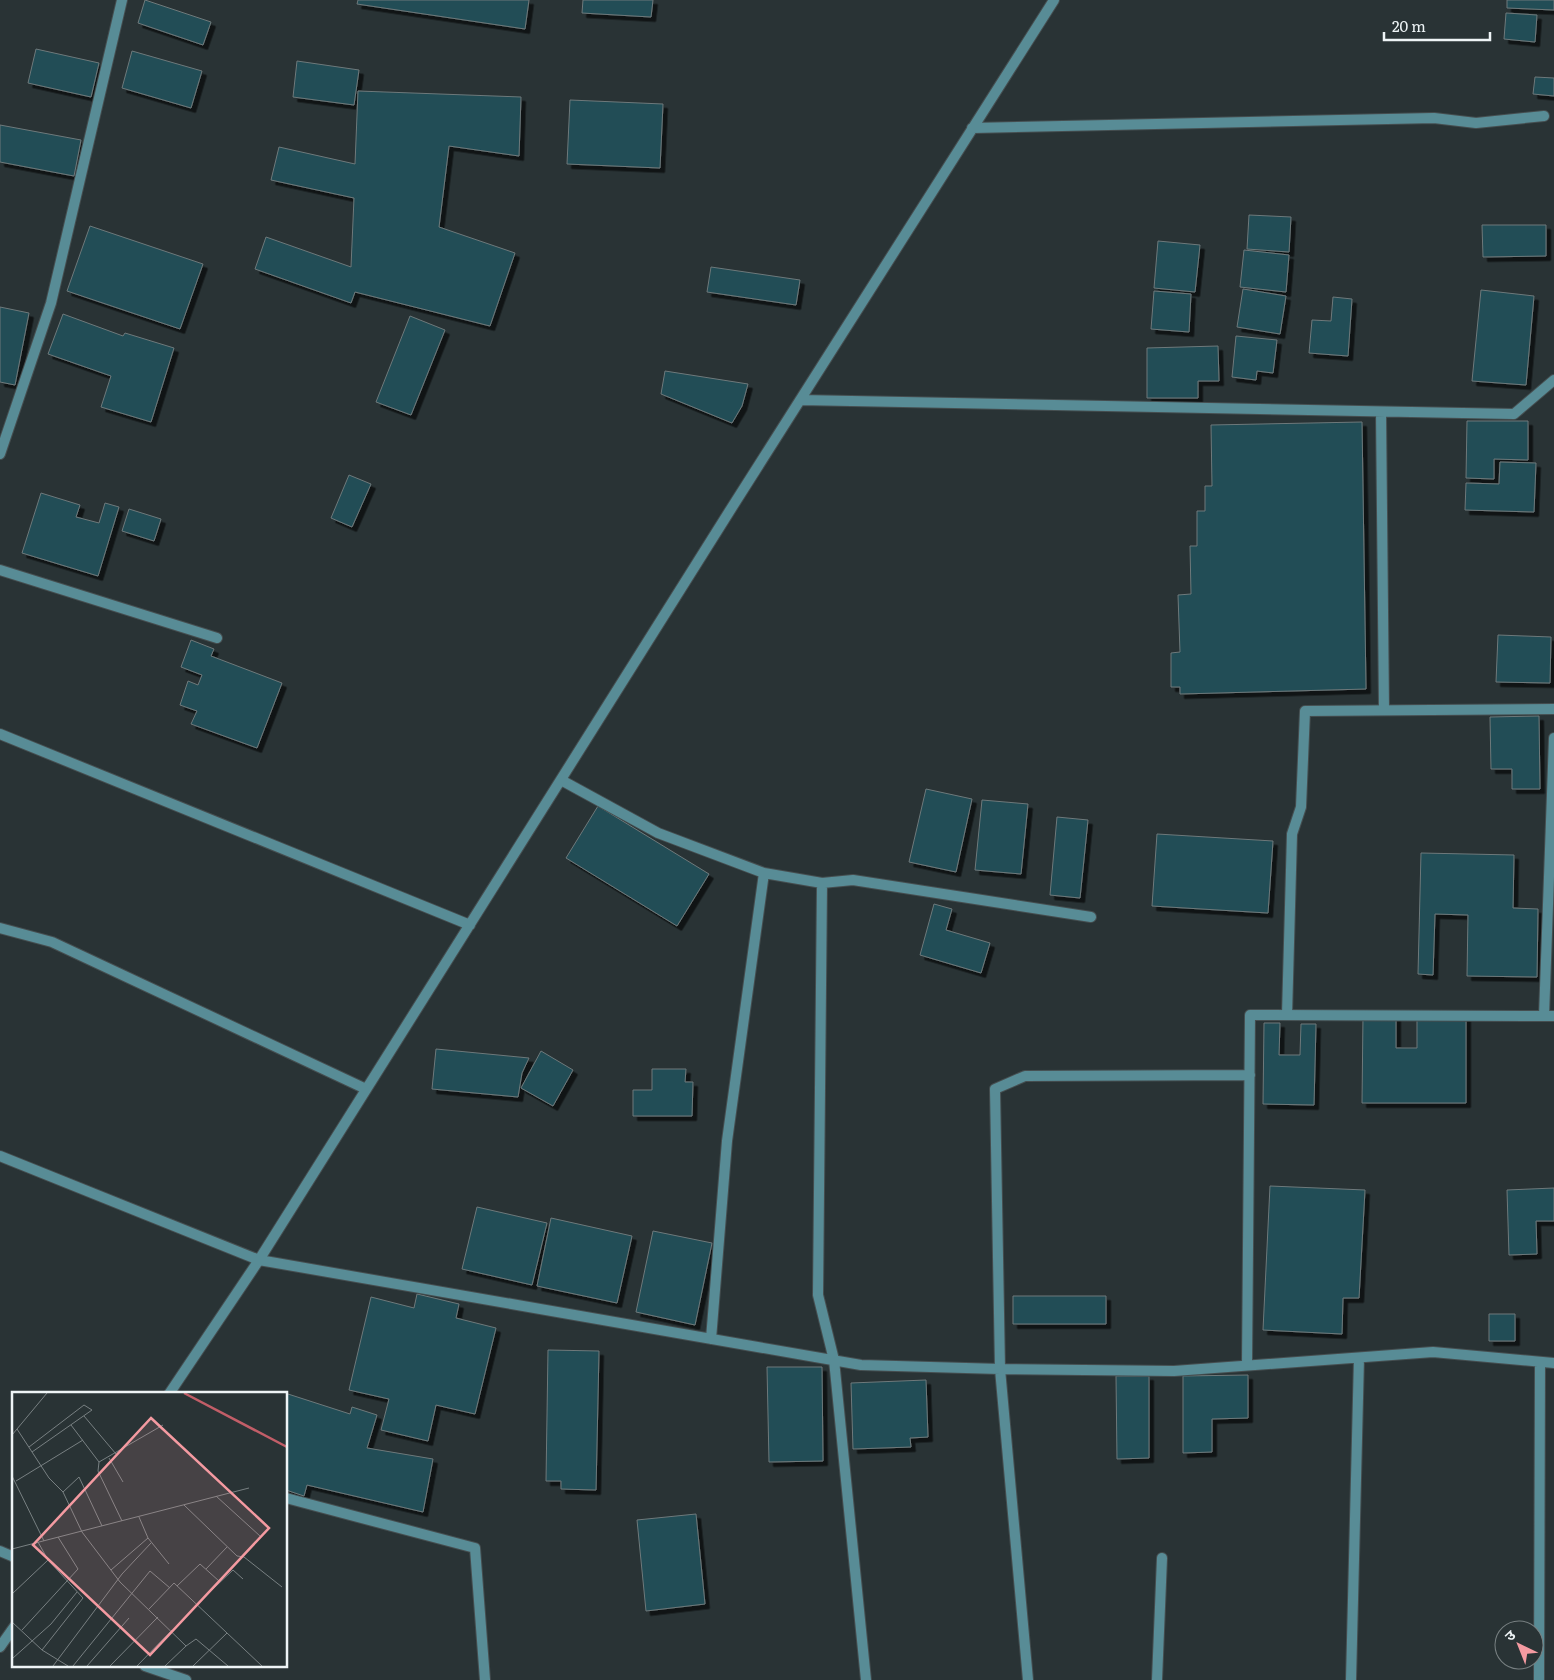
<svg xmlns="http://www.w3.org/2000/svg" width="1554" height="1680" font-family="Literata,'Noto Sans Devanagari',serif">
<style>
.building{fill:#204d56;stroke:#6e797b;filter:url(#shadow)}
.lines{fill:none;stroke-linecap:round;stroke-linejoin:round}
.minor-casing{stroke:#454e50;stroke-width:12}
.minor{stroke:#588c96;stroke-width:10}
.inset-river{fill:none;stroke:#c25e68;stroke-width:2.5}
.inset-road{fill:none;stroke:#788082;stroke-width:1}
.view{fill:#f49aa1;fill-opacity:0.15;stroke:#f49aa1;stroke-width:2.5}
.inset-edge{fill:none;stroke:#eef4f6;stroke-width:2.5}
</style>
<defs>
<filter id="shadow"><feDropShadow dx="4.5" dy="4.5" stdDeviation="0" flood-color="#0009"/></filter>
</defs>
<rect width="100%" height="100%" fill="#293335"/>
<!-- building -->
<path class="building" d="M145 0 211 22 203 45 138 23Z
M358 0H529L525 29 357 4Z
M583 0H653L651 17 582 13Z
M1507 0H1554V10L1507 8Z
M1506 13 1537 15 1535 42 1504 39Z
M36 49 99 63 91 97 28 83Z
M132 51 202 71 191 108 122 88Z
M297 61 359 70 354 105 293 97Z
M1535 77 1554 78V96L1533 94Z
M358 91 521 97 519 156 449 146 439 227 515 253 490 326 355 292 351 303 255 269 266 237 351 267 354 198 271 180 279 147 355 164Z
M570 100 663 104 660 168 567 164Z
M0 125 81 140 74 176 0 162Z
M1249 215 1291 217 1289 252 1247 249Z
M1482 225H1546V256L1483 257Z
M90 226 203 264 180 329 67 291Z
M1158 241 1200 245 1195 292 1154 288Z
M1244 250 1289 255 1286 292 1240 287Z
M711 267 800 280 796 305 707 292Z
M1243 289 1286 296 1280 334 1237 327Z
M1481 290 1534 296 1526 385 1472 381Z
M1154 291 1191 294 1189 332 1151 329Z
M1333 297 1352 299 1348 356 1309 353 1312 320 1331 321Z
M0 307 29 313 15 385 0 382Z
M63 314 123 336 125 333 174 348 151 422 101 407 111 376 48 354Z
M410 316 445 330 411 415 376 402Z
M1236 336 1277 340 1273 373 1257 371 1256 380 1232 377Z
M1218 346 1219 381H1198V398H1147V348Z
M665 371 748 384 742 406 732 423 661 394Z
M1467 421H1528V460L1494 459V479L1466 478Z
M1362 422 1366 689 1180 694V687H1171V653L1180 652 1178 595 1191 594 1190 546H1197V511H1205V486H1212L1211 425Z
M1500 462 1536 463 1534 512 1465 510 1466 483 1499 484Z
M349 475 371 484 352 527 331 518Z
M41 493 80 505 76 517 99 523 105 503 119 507 98 576 22 553Z
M129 509 161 519 154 541 122 531Z
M1498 635 1551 637 1550 683 1496 682Z
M191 640 214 649 211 656 282 683 257 748 191 724 197 711 180 705 188 681 198 685 202 675 181 667Z
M1539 716 1540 789H1512V769H1491L1490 717Z
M926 789 972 799 956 872 909 862Z
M982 800 1028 804 1021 874 975 870Z
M598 806 709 874 677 926 566 858Z
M1057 817 1088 820 1080 898 1050 895Z
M1157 834 1273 841 1268 913 1152 906Z
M1421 853 1514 855 1513 908 1538 909 1537 977 1467 976 1468 915 1435 914 1433 975 1418 974Z
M934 904 952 909 946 930 990 943 981 973 920 955Z
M1363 1016H1396V1048H1417V1016H1466V1103H1362Z
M1264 1023H1280L1279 1055H1300L1301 1024H1316L1314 1105 1263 1104Z
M436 1049 529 1058 522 1073 518 1097 432 1089Z
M541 1051 573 1070 553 1106 521 1088Z
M652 1069H686L685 1082H693L692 1116H633V1090H652Z
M1270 1186 1365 1190 1359 1298H1343L1342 1334 1263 1330Z
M1554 1188V1221H1536L1537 1254 1509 1255 1507 1190Z
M477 1207 547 1223 532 1285 462 1269Z
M551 1218 632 1236 617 1303 537 1286Z
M653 1231 712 1243 695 1325 636 1312Z
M417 1294 459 1304 456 1318 496 1328 475 1414 436 1405 428 1441 381 1430 389 1399 349 1390 371 1297 414 1308Z
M1013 1296H1106V1324H1013Z
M1489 1314H1515V1341H1489Z
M548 1350 599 1351 596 1490 561 1489V1481H546Z
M767 1367H822L823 1461 769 1462Z
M1248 1375V1418L1212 1419V1452L1183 1453V1376Z
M1116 1376H1149V1458L1117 1459Z
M926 1380 928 1437 910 1438 911 1447 853 1449 851 1383Z
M288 1394 350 1414 352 1407 377 1415 367 1448 433 1459 423 1512 307 1485 304 1496 286 1490V1399Z
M696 1514 705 1604 646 1611 637 1520Z"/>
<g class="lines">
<!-- minor casing -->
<g class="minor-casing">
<path id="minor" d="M972 128 1434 118 1476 123 1544 116
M800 400 1514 414 1554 380
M1381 412 1384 710
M0 454 51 303 122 0
M0 570 217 638
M0 734 470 925
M561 780 658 833 764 873 822 883 853 880 1091 917
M822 883 818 1295 834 1360 866 1680
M0 928 52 942 366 1089
M1287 1015 1292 834 1301 807 1305 711 1554 709
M1544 1016 1554 738
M0 1156 259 1260 861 1365 1000 1369 1174 1371 1433 1352 1554 1363
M711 1339 727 1141 764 873
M1247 1365 1250 1015 1554 1016
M169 1394 259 1260 729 512 1054 0
M286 1498 475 1548 485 1680
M0 1551 14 1557
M0 1647 14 1627
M145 1666 186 1680
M1028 1680 1000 1369 995 1089 1025 1076 1250 1075
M1157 1680 1162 1558
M1351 1680 1359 1358
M1539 1680 1540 1362"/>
</g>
<!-- minor -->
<use href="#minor" class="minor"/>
</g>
<!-- overview -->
<g transform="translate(12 1392)">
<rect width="275" height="275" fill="#293335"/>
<path class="inset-river" d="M172 1 275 55"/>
<path class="inset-road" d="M72 24 104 62M59 33 87 70 86 79 110 129M5 37 37 86 51 100 70 140 108 190 174 254 184 247 216 274M0 43 35 1M17 55 72 13 80 18 20 60M97 66 111 90M87 70 151 33M0 84 32 149M4 89 71 48M51 100 67 85 90 134M204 104 248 144M172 113 225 164 232 165 270 195M127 125 136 146 157 172M0 157 237 96M194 177 215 155M99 178 136 146M165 194 188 172 207 189M0 202 36 168 26 150M185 212 221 178 231 187M137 217 162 191 250 274M0 230 30 258 56 274M10 238 66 177 46 145M30 258 71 206 36 168M1 266 39 232 65 200M41 274 110 182 139 151M61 274 138 179 158 196M75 274 117 226M98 274 146 225M125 274 160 238M153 274 174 254M181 274 215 241"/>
<path class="view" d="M139 26 257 136 138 263 21 153Z"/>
<rect width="275" height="275" class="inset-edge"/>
</g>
<!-- north arrow -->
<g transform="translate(1519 1645) rotate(317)"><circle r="24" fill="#293335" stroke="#788082"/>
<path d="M0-4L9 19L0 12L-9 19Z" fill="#f49aa1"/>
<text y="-8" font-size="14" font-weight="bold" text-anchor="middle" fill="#eef4f6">उ</text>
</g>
<!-- scale -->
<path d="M1384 32v8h106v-8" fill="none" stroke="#eef4f6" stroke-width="2.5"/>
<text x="1392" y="32" font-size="15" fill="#eef4f6" stroke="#293335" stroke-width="4" paint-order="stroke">20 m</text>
</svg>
